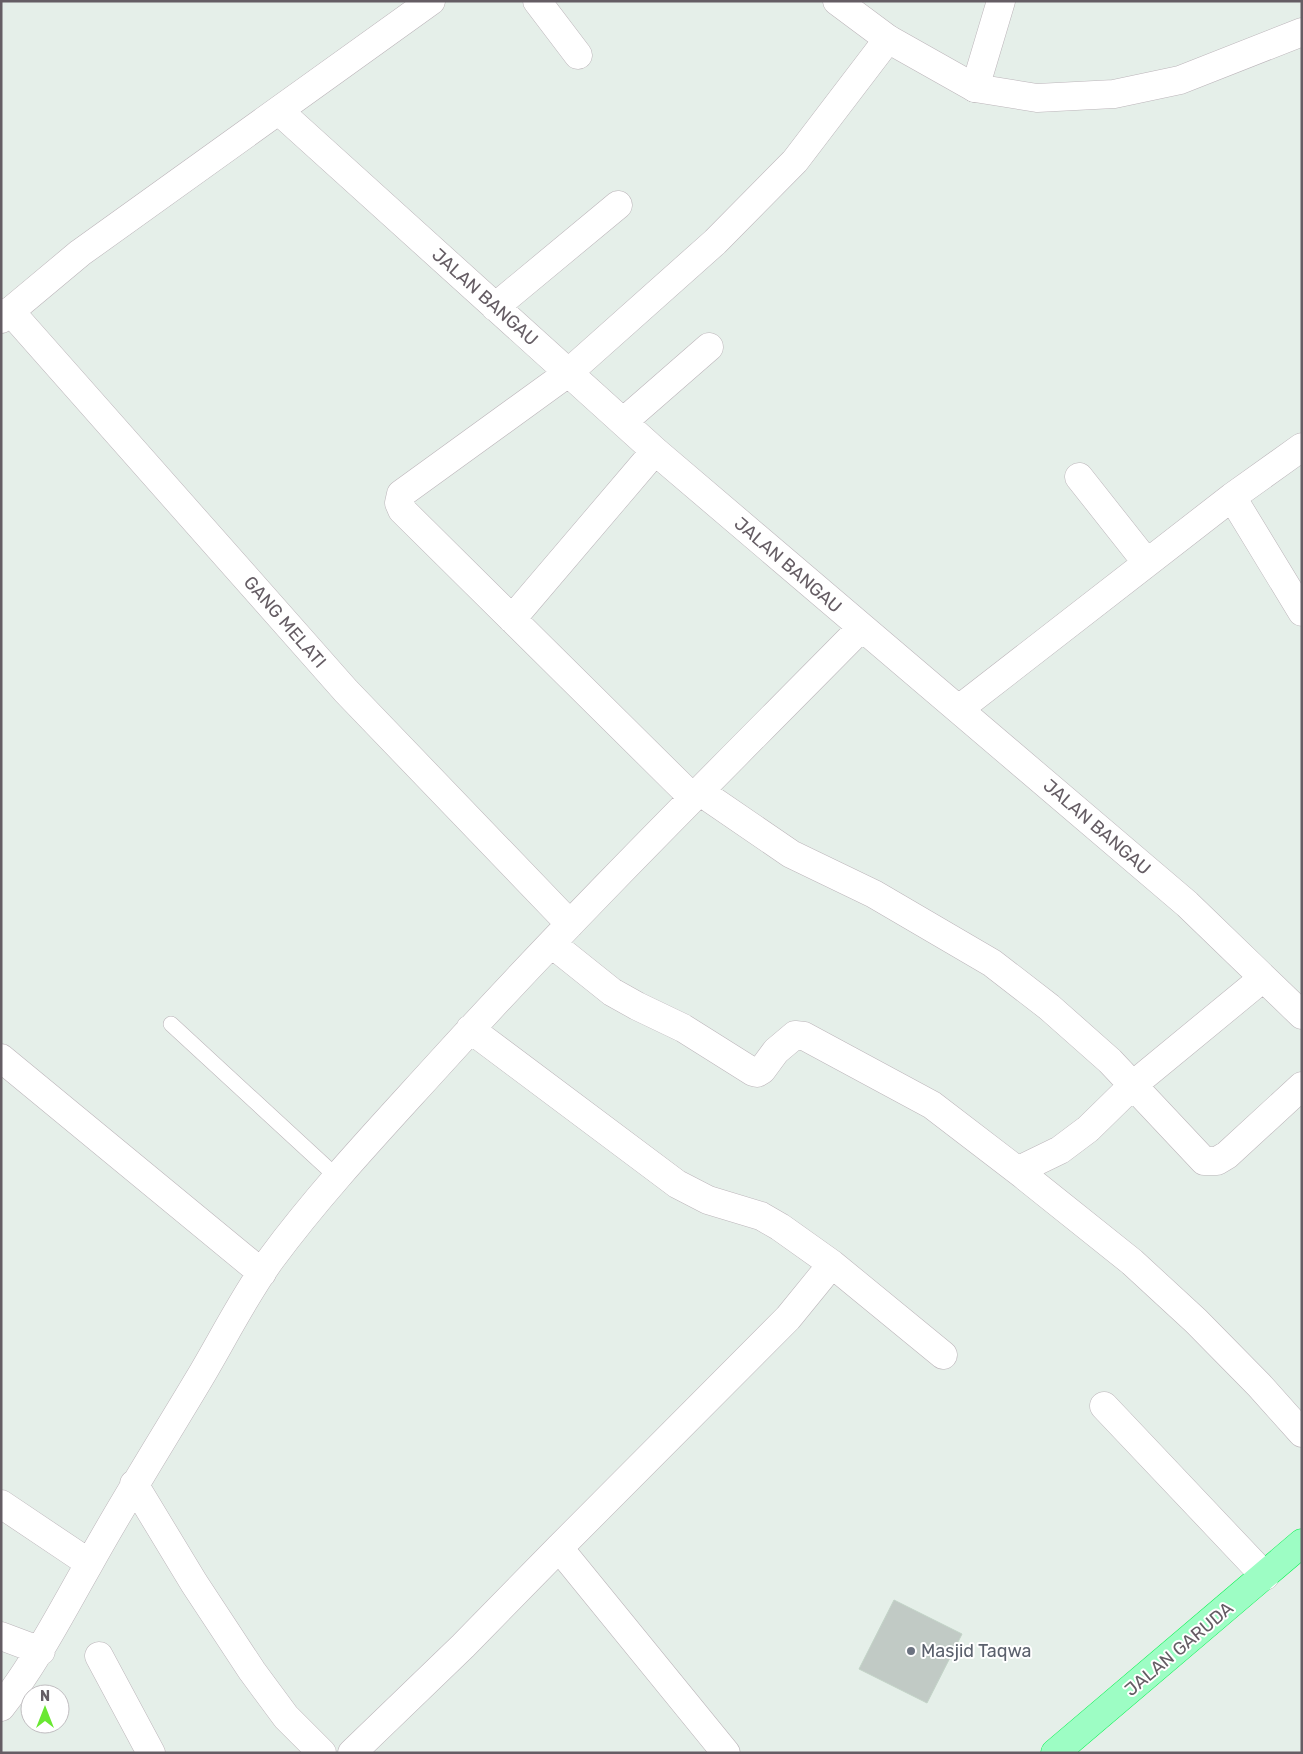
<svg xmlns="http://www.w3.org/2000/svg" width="1303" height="1754" font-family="Rubik,sans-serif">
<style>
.building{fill:#c1cac5;stroke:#c3d4c8}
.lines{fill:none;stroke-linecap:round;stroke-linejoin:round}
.service-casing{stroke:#bcb5ba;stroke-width:16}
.minor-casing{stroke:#bcb5ba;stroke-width:29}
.tertiary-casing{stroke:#bcb5ba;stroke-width:29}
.trunk-casing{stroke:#01f34c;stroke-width:29}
.service{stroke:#fff;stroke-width:15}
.minor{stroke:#fff;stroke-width:28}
.tertiary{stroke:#fff;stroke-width:28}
.trunk{stroke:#9dfdc4;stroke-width:28}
.worship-dot{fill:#6b7280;stroke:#fff;stroke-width:2}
.labels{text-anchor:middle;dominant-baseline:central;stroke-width:4;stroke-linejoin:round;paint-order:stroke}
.street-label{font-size:18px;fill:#655d64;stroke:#fff}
.worship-label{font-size:18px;fill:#5b616d;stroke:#fff;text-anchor:start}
</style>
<rect width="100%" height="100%" fill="#e5efe9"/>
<!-- building -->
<path class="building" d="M894 1600 962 1634 927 1703 859 1669Z"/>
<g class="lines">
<!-- service casing -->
<g class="service-casing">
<path id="service" d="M171 1024 337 1177"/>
</g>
<!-- minor casing -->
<g class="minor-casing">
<path id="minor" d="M537 1 578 55
M975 88 1001 1
M279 111 655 451 1187 904 1302 1015
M495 307 618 205
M10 311 346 691 570 924
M623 422 709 347
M1079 477 1147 563
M1232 497 1302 612
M512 619 655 451
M959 709 1232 497 1302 447
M699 791 791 854 874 894 992 963 1049 1007 1110 1061 1204 1161H1217L1227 1155 1302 1086
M693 798 402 510 399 503 401 494 568 373 715 242 795 161 888 39
M552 944 612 992 637 1006 683 1028 753 1072 757 1073 762 1070 776 1051 795 1035 804 1036 932 1105 1022 1174 1132 1262 1196 1321 1259 1385 1302 1433
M470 1029 677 1184 708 1200 761 1216 780 1227 832 1264 943 1355
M1 1058 262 1273
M1022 1174 1027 1166 1060 1150 1088 1129 1133 1085 1263 978
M1104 1406 1265 1576
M134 1484 194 1583 252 1671 286 1717 322 1753
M1 1504 89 1563
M559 1548 726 1753
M1 1636 41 1651
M99 1656 151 1753
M1 1707C36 1662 61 1613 89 1564 124 1501 162 1441 199 1379 223 1339 244 1296 271 1259 322 1190 381 1128 439 1064 575 914 719 772 861 628
M352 1753 463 1646 559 1548 788 1318 832 1264"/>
</g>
<!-- tertiary casing -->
<g class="tertiary-casing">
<path id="tertiary" d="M837 1 888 39 975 88 1037 98 1114 94 1180 80 1302 32
M1 319 80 253 431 1"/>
</g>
<!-- trunk casing -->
<g class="trunk-casing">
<path id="trunk" d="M1055 1753 1302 1543"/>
</g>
<!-- service -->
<use href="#service" class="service"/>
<!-- minor -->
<use href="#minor" class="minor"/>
<!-- tertiary -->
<use href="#tertiary" class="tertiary"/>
<!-- trunk -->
<use href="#trunk" class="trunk"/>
</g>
<!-- markers -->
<circle class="worship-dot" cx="911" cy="1651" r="5"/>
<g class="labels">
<!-- street labels -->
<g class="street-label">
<text transform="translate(485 297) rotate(42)">JALAN BANGAU</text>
<text transform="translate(788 565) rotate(41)">JALAN BANGAU</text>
<text transform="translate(285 622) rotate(49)">GANG MELATI</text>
<text transform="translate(1097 827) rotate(41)">JALAN BANGAU</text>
<text transform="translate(1179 1649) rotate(-40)">JALAN GARUDA</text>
</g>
<!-- worship labels -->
<g class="worship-label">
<text x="921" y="1651">Masjid Taqwa</text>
</g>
</g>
<!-- border -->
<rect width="1303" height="1754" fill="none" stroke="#655d64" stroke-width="5"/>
<!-- north arrow -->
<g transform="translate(45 1709)"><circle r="24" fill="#ffffff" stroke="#c1bec1"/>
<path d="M0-4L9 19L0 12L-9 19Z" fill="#69e832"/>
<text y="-8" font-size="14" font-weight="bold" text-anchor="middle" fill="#655d64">N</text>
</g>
</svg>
